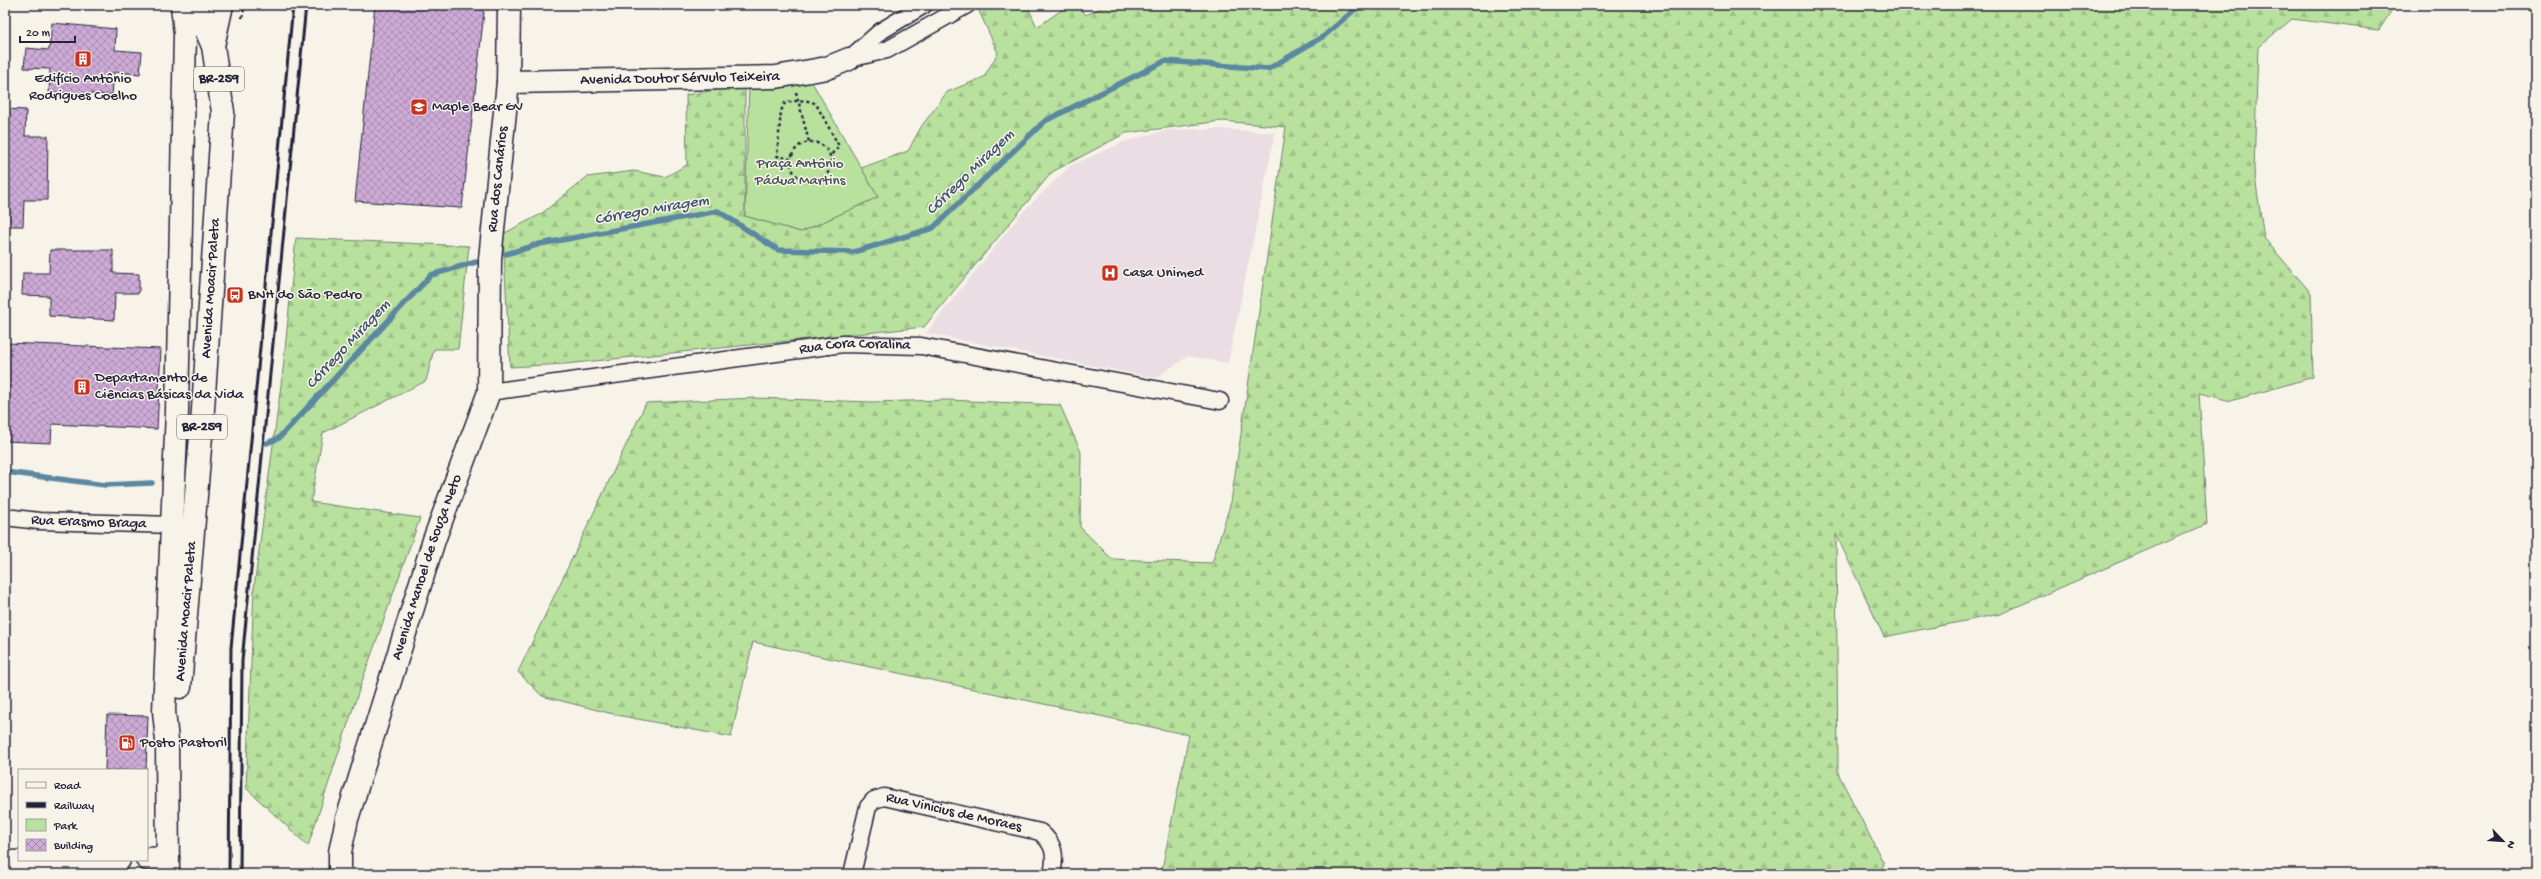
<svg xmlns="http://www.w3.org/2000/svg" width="2541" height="879" font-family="'Gochi Hand',sans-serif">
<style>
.built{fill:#eadde3}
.forest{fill:url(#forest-firs);stroke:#6e826c}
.park{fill:#b9e19e;stroke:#6e826c}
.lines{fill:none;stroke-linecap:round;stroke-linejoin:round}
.stream{stroke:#5c87a0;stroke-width:5.5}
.building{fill:url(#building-cross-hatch);stroke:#22223b}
.street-casing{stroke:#22223b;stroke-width:19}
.secondary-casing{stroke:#22223b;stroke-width:25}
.primary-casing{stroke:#22223b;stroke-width:25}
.path{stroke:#22223b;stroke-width:2.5;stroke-dasharray:3 3;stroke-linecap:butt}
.street{stroke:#f7f3e8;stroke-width:16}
.secondary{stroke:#f7f3e8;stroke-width:22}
.primary{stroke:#f7f3e8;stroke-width:22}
.rail{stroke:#22223b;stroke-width:3}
.labels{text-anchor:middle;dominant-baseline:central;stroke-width:3;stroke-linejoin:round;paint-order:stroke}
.shield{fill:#f7f3e8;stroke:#62616f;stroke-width:1}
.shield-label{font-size:14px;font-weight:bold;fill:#22223b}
.street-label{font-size:15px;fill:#22223b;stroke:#f7f3e8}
.poi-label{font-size:15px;fill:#22223b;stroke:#f7f3e8;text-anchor:start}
.park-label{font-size:15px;fill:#485254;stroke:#f7f3e8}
.water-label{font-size:16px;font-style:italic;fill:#3f556e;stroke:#f7f3e8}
</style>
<defs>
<pattern id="forest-firs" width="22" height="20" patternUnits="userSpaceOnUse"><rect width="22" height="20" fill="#b9e19e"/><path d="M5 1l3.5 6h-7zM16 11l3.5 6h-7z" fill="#9fc189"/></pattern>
<pattern id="building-cross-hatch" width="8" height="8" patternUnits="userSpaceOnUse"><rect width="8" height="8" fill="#cdabd6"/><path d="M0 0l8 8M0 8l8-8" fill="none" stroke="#a68baf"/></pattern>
</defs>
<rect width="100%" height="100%" fill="#f7f3e8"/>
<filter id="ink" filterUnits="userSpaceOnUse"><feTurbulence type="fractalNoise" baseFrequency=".025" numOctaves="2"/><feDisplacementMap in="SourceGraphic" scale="8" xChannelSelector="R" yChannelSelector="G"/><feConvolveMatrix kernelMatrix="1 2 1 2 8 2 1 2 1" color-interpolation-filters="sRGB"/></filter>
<g filter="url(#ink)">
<!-- built -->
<path class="built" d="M1220 129 1275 133 1228 363 1188 356 1156 378 926 333 1022 213 1070 166 1126 141 1168 130Z"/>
<!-- forest -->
<path class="forest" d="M989 5H1027L1037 27 1069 5H1077L1086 15 1107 5H2395L2379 30 2292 19 2258 47 2254 170 2264 238 2311 293 2313 377 2231 401 2199 393 2207 524 2000 614 1884 637 1836 534 1838 773 1884 864 1879 874H1161L1189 735 753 642 731 737 617 715 542 696 518 672 646 403 754 398 871 402 947 400 1060 405 1081 452 1080 527 1112 559 1212 563 1231 502 1286 127 1222 121 1126 133 1052 172 924 327 565 364 510 367 503 234 541 214 587 177 634 171 665 177 687 165 686 95 745 85V216L801 232 878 197 861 168 908 151 921 127 947 92 984 77 998 53 979 11Z
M296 238 469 246 458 349H434L426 381 323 433 311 502 420 518 361 684 308 846 246 788 254 588 283 370Z"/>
<!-- park -->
<path class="park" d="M809 77 878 197 801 232 745 216 749 83Z
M5 255H7V332H5Z"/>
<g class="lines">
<!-- stream -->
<path class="stream" d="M506 254 540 244 718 211 778 250 854 252 933 228 1045 121 1165 61 1268 69 1324 36 1360 5
M267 443 279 438 431 275 476 262
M5 472 105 485 152 483"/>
</g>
<!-- building -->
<path class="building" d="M375 5H473L484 12 462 208 355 201Z
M52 23 116 29 115 50 142 52 140 74 114 72 112 95 49 92 50 69 24 68 26 48 49 50Z
M5 109 26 110 25 136H48L47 200H24L23 226H5Z
M50 250H113V273L139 274V293H115L114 320 49 316V296L22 295 23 273H49Z
M5 343 161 349 157 429 52 424 51 443 5 441Z
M107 715 148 716 146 770H105Z"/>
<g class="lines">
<!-- street casing -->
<g class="street-casing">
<g id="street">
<path d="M849 59 887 50 967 5"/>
<path d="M849 59 881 31 924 5"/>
<path id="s1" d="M489 392 843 344 921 346 1220 401"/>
<path id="s2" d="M5 517 39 521 173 525"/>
<path id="s3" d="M852 874 868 807 874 800 884 797 1040 832C1055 844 1056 856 1052 874"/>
</g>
</g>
<!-- secondary casing -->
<g class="secondary-casing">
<g id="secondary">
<path d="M213 46 222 5"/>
<path id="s4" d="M508 82 776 77 827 68 849 59"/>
<path d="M147 859 168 858"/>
<path d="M5 862 119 860"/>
<path id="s5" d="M340 874V852L347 819 434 540 489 392 490 259 508 82 509 5"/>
</g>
</g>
<!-- primary casing -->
<g class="primary-casing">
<g id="primary">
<path id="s6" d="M180 687 202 424 223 112 213 46 195 5"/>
<path d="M168 874 167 741 164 711 177 411 185 34 182 5"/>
</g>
</g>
<!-- path -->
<path class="path" d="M242 18 245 5
M796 92 809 142
M791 162a20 20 0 1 1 40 0a20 20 0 1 1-40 0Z
M791 159 777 156 781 111 785 103C796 101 806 98 816 104L839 146 830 156"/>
<!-- street -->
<use href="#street" class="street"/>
<!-- secondary -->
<use href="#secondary" class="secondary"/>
<!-- primary -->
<use href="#primary" class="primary"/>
<!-- rail -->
<path class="rail" d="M229 874 231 648 293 5
M240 874 242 661 306 5"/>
</g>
</g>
<!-- icons -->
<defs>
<g id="building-square" transform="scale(0.9)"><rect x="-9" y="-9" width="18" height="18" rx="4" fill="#c8321e" stroke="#f7f3e8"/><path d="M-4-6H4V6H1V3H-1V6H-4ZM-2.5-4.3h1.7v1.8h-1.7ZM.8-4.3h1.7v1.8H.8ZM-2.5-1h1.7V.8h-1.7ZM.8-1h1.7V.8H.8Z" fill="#fff"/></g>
<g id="school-square" transform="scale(0.9)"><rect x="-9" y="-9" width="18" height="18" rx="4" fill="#c8321e" stroke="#f7f3e8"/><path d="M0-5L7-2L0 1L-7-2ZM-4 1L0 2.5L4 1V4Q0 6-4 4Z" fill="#fff"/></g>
<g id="hospital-square" transform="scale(0.9)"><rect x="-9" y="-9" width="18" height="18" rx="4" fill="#c8321e" stroke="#f7f3e8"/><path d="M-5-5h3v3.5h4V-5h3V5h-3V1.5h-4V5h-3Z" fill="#fff"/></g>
<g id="bus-square" transform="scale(0.9)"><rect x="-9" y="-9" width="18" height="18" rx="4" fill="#c8321e" stroke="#f7f3e8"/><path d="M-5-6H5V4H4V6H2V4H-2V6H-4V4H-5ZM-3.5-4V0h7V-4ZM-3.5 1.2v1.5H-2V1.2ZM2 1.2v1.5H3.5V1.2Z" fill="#fff"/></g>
<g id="fuel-square" transform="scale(0.9)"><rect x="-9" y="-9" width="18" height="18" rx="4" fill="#c8321e" stroke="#f7f3e8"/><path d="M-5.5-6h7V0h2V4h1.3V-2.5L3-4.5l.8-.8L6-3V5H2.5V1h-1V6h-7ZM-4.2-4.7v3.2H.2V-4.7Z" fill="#fff"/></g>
</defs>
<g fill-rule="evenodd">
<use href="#building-square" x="83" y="59"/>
<use href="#school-square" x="419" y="107"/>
<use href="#hospital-square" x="1110" y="273"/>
<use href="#bus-square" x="235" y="295"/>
<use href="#building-square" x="82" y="387"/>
<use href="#fuel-square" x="127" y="743"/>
</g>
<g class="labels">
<!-- shield labels -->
<g class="shield">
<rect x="194" y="67" width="50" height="24" rx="3"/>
<rect x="177" y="415" width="50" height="24" rx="3"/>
</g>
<g class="shield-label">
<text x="219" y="79">BR-259</text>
<text x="202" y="427">BR-259</text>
</g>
<!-- street labels -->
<g class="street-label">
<text stroke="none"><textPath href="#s4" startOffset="172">Avenida Doutor Sérvulo Teixeira</textPath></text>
<text stroke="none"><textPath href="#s5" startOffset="719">Rua dos Canários</textPath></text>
<text stroke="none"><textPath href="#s6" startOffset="400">Avenida Moacir Paleta</textPath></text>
<text stroke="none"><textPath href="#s1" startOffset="369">Rua Cora Coralina</textPath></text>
<text stroke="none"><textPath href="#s2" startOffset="84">Rua Erasmo Braga</textPath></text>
<text stroke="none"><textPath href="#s5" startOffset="320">Avenida Manoel de Souza Neto</textPath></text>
<text stroke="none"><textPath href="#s6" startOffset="76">Avenida Moacir Paleta</textPath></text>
<text stroke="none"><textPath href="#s3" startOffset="160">Rua Vinicius de Moraes</textPath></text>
</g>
<!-- poi labels -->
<g class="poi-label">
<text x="83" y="79" text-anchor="middle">Edifício Antônio<tspan x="83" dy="17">Rodrigues Coelho</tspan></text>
<text x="432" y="107">Maple Bear GV</text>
<text x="1123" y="273">Casa Unimed</text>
<text x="248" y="295">BNH do São Pedro</text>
<text x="95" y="378">Departamento de<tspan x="95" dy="17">Ciências Básicas da Vida</tspan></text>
<text x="140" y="743">Posto Pastoril</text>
</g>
<!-- park labels -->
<g class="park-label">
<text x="800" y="164">Praça Antônio<tspan x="800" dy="17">Pádua Martins</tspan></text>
</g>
<!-- water labels -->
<g class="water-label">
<text transform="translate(971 173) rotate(-44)">Córrego Miragem</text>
<text transform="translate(652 211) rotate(-10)">Córrego Miragem</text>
<text transform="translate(349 345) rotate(-47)">Córrego Miragem</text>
</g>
</g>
<!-- margin -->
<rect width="2541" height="879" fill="none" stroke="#f7f3e8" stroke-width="20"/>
<rect x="10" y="10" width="2521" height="859" fill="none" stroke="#22223b" stroke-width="1.5" filter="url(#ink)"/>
<!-- legend -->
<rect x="18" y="769" width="130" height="92" fill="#f7f3e8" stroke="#a29fa3"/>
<rect x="26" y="782" width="20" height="6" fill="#f7f3e8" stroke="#a29fa3"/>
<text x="54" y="789" font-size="12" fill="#22223b">Road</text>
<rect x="26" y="802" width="20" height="6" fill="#22223b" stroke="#a29fa3"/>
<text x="54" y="809" font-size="12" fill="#22223b">Railway</text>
<rect x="26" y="819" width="20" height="12" fill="#b9e19e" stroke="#a29fa3"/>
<text x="54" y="829" font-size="12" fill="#22223b">Park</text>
<rect x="26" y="839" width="20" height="12" fill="url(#building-cross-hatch)" stroke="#a29fa3"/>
<text x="54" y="849" font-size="12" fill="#22223b">Building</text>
<!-- north arrow -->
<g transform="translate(2503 841) rotate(115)" stroke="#f7f3e8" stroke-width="3" paint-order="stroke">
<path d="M0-3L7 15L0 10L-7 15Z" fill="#22223b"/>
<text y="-6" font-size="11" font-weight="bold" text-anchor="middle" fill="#22223b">N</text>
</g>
<!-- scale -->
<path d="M20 36v6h55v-6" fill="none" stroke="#22223b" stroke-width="2"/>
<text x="26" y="36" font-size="12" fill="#22223b" stroke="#f7f3e8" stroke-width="3" paint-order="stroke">20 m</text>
</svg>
